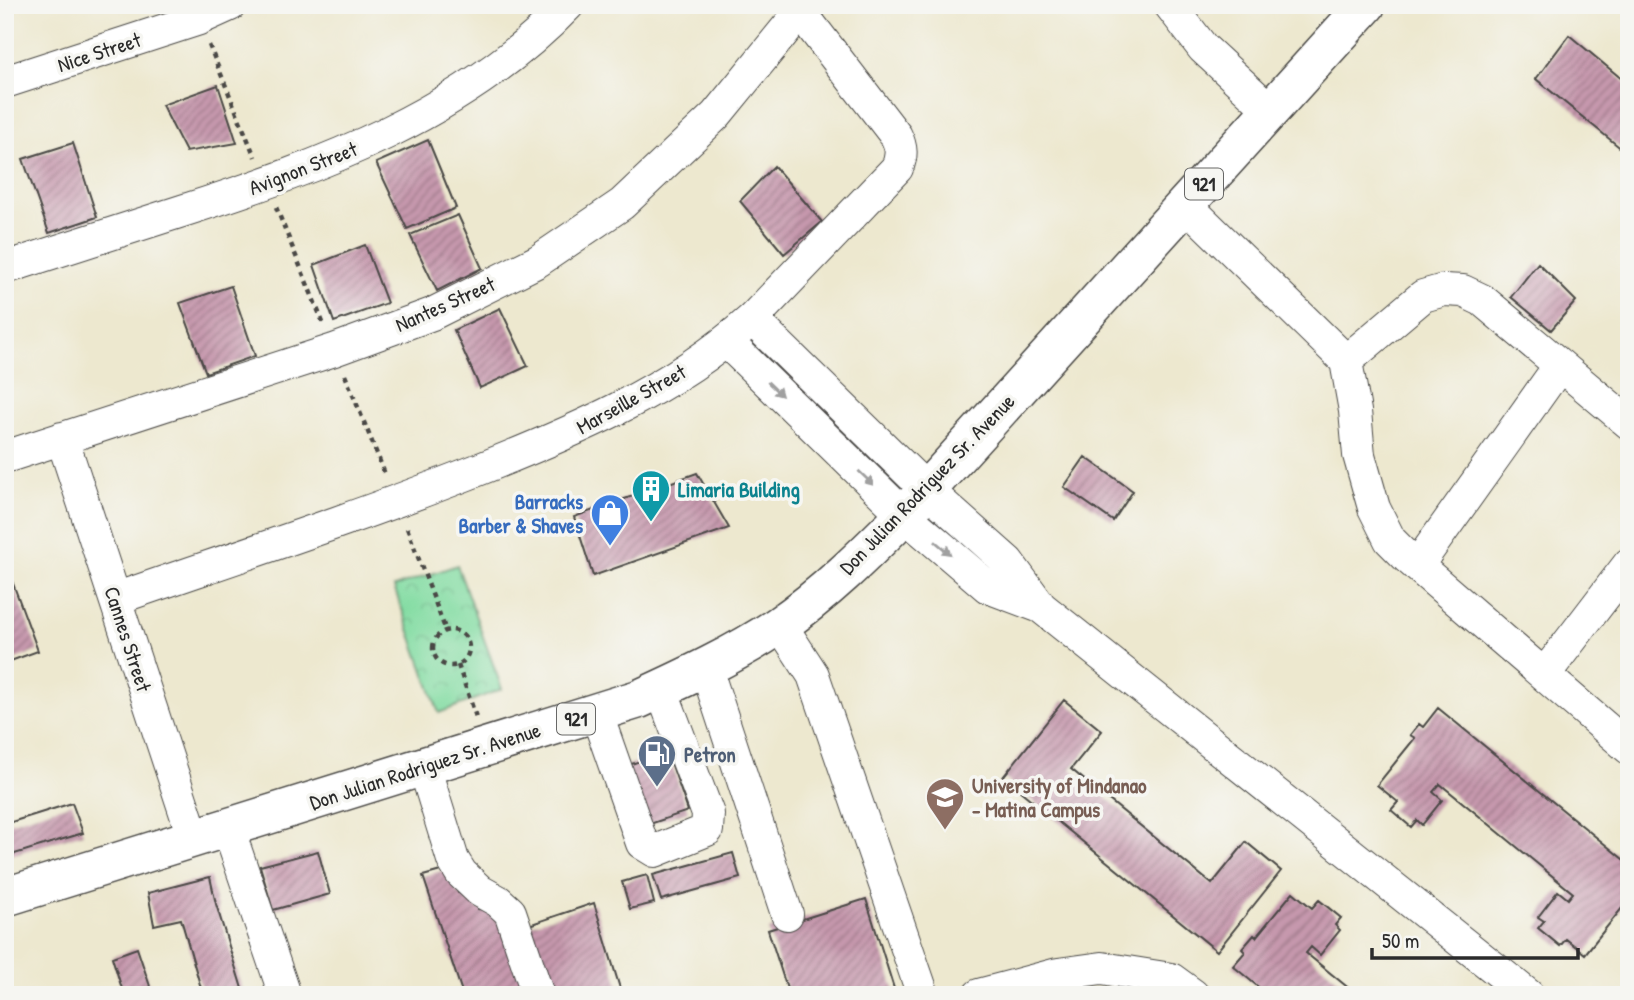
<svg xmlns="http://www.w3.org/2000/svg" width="1634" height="1000" font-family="'Patrick Hand',sans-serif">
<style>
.park{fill:url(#park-crowns);stroke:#568466;stroke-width:2}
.building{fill:url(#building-hatch)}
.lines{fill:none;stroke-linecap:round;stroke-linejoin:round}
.minor-casing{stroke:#484744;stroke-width:34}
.major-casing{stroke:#484744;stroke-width:41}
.path{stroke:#484744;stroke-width:4.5;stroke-dasharray:5 5;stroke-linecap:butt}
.minor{stroke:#fff;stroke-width:32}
.major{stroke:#fff;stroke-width:38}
.oneway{fill:#a0a0a0}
.labels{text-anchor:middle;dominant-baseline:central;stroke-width:7;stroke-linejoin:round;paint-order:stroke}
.shield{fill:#f6f6f2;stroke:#686867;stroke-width:2}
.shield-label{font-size:19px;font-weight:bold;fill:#2b2b2b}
.street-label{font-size:21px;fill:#2b2b2b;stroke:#f6f6f2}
.culture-label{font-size:21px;font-weight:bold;fill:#0d838f;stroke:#f6f6f2;text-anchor:start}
.shop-label{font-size:21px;font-weight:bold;fill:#366cbe;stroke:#f6f6f2;text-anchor:end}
.service-label{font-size:21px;font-weight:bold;fill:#4e5e75;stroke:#f6f6f2;text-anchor:start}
.education-label{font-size:21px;font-weight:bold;fill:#785e54;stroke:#f6f6f2;text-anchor:start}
</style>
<defs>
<pattern id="park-crowns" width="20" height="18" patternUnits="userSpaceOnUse" patternTransform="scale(1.75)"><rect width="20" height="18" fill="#82dca2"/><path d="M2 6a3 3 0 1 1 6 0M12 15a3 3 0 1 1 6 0" fill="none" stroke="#70bd8c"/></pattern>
<pattern id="building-hatch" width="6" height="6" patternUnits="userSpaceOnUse" patternTransform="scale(1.75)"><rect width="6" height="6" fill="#c698ad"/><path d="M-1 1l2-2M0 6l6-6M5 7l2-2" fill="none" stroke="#a17c8d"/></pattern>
</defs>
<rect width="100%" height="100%" fill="#f6f6f2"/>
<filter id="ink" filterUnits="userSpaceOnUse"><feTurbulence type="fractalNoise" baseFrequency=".0143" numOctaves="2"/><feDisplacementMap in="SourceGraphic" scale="14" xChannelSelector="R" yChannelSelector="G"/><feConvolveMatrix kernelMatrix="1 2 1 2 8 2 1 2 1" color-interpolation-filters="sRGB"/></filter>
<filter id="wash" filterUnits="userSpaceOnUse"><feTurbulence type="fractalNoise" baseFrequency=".00686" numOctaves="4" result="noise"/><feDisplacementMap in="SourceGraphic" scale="28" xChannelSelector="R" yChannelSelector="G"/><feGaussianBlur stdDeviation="1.57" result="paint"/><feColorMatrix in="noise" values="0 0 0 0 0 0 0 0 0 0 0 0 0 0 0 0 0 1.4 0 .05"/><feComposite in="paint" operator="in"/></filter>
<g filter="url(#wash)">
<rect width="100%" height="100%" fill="#ede8cf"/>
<!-- park -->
<path class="park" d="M457 565 502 689 439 713 394 587Z"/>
<g id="blocks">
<!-- building -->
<path class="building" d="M1569 35 1629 85V155L1536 79Z
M218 85 237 143 186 152 162 105Z
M428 140 456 208 407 229 376 163Z
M73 143 97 217 49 233 23 159Z
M774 166 822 222 784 254 740 201Z
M458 215 482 268 437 291 410 235Z
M365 245 387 303 334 322 314 265Z
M1538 263 1576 301 1551 330 1511 297Z
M231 286 255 356 206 373 180 303Z
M500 308 528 366 480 388 454 330Z
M831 408 846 422 835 434 820 420Z
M1085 457 1133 491 1113 521 1064 487Z
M697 473 729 528 593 576 574 517Z
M5 531 11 547 5 550Z
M5 562 38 651 5 663Z
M1064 700 1102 731 1071 769 1212 884 1246 842 1281 871 1217 951 1003 777Z
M1438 708 1629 864V906L1625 910 1622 908 1585 954 1566 939 1560 946 1538 928 1544 921 1538 917 1558 891 1568 899 1573 893 1440 784 1433 792 1442 800 1422 825 1417 820 1411 827 1391 810 1398 802 1377 785 1415 738 1410 735 1419 724 1423 727Z
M667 751 688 811 647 825 626 766Z
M72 803 83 833 5 857V824Z
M318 851 330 894 273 910 260 866Z
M733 853 740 878 661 900 653 875Z
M448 869 458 893 471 897 478 909 491 910 503 919 528 995H463L423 876Z
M647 875 654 903 630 909 622 882Z
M210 877 216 904 244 995H203L181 919 154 925 148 893Z
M1293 892 1312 908 1319 900 1341 918 1335 925 1340 930 1320 955 1311 947 1306 953 1357 995H1268L1233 966 1245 952 1242 949 1254 935 1256 937Z
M866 899 896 995H789L768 930Z
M594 903 622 995H551L529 925Z
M137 948 153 995H124L112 957Z"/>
</g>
</g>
<g filter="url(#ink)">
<use href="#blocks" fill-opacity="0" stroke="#484744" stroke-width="2"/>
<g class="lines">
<!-- minor casing -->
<g class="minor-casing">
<path id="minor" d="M1170 5 1203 48 1270 110
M5 82 199 19 230 5
M1186 205 1346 361
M5 268C64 249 123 230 182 211 322 166 464 114 568 5
M752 319 927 490 1008 562 1041 607 1528 995
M727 342 904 515 988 587 1041 607
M1629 423 1482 300 1463 291 1444 290 1423 296 1346 361 1355 411 1359 455 1374 508 1390 540 1407 557 1629 748
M62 438 194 839
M5 457 334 350 432 314 538 261 622 204 716 115 800 12
M1417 566 1560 365
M115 599C233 558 353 519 470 473 569 434 672 391 752 319L897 168C902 156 902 148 896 136L795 5
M780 624 813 675 923 995
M706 668 787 914
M1544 675 1629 564
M596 712 642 843 655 851 707 830 708 814 661 689
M424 766 453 860 461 873 480 891 498 901 510 912 538 995
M228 828 285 995
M979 995 1058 974 1102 968 1171 979 1193 995"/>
</g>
<!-- major casing -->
<g class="major-casing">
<path id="major" d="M5 897 639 699C687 677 734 655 778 626 824 595 865 554 904 515L1366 5"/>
</g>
<!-- path -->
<path class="path" d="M209 45 255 157
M276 207 324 325
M345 375 385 474
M407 528 446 631
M433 648a18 18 0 1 1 36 0a18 18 0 1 1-36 0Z
M458 665 476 717"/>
<!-- minor -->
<use href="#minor" class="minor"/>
<!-- major -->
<use href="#major" class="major"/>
</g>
<!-- one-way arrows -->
<defs><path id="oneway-solid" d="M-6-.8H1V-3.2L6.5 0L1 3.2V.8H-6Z" transform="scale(1.75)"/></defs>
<g class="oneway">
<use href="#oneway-solid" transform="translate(775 389) rotate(44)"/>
<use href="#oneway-solid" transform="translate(866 478) rotate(44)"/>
<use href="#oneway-solid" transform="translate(943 548) rotate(40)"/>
</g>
</g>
<!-- icons -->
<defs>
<g id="building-pin" transform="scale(2.0125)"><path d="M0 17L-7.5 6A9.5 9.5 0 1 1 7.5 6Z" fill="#0f9aa8" stroke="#f6f6f2"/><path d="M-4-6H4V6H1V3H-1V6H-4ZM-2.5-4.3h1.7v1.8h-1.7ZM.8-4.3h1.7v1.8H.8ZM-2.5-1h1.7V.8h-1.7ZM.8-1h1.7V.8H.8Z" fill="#fff"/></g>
<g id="shop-pin" transform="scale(2.0125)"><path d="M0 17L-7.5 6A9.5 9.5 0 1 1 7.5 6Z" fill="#3f7fe0" stroke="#f6f6f2"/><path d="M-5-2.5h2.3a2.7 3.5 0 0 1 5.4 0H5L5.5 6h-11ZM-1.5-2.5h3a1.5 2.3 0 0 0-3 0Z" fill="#fff"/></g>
<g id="fuel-pin" transform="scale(2.0125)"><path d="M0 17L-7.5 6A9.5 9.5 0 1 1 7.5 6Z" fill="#5c6f8a" stroke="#f6f6f2"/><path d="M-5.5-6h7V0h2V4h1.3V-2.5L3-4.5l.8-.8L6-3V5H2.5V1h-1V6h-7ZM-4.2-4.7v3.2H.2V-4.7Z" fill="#fff"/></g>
<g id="university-pin" transform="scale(2.0125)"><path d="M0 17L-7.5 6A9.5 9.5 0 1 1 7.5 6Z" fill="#8d6e63" stroke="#f6f6f2"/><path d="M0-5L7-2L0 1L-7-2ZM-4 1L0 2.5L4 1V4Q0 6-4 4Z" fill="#fff"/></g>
</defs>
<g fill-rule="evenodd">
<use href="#building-pin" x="651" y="489"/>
<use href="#shop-pin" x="610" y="513"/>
<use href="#fuel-pin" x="657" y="754"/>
<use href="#university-pin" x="945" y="797"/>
</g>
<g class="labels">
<!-- shield labels -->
<g class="shield">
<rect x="1185" y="168.5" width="38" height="31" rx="5"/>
<rect x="557" y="703.5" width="38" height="31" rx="5"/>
</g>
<g class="shield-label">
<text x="1204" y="184">921</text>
<text x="576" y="719">921</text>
</g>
<!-- street labels -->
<g class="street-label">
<text transform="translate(99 52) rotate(-18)">Nice Street</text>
<text transform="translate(303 168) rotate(-21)">Avignon Street</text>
<text transform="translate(445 304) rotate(-24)">Nantes Street</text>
<text transform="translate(631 399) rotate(-29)">Marseille Street</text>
<text transform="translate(927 484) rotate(-46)">Don Julian Rodriguez Sr. Avenue</text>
<text transform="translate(128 639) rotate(72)">Cannes Street</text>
<text transform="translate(425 766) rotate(-18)">Don Julian Rodriguez Sr. Avenue</text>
</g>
<!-- culture labels -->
<g class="culture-label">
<text x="678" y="489">Limaria Building</text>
</g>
<!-- shop labels -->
<g class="shop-label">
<text x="583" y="501">Barracks<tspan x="583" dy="24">Barber &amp; Shaves</tspan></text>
</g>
<!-- service labels -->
<g class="service-label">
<text x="684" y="754">Petron</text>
</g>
<!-- education labels -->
<g class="education-label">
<text x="972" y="785">University of Mindanao<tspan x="972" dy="24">- Matina Campus</tspan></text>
</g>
</g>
<!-- margin -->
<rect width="1634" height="1000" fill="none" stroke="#f6f6f2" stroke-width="28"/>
<!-- scale -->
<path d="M1372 948v10h206v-10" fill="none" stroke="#2b2b2b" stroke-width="3.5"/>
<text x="1382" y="948" font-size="21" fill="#2b2b2b" stroke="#f6f6f2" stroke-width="5" paint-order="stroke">50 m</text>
</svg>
